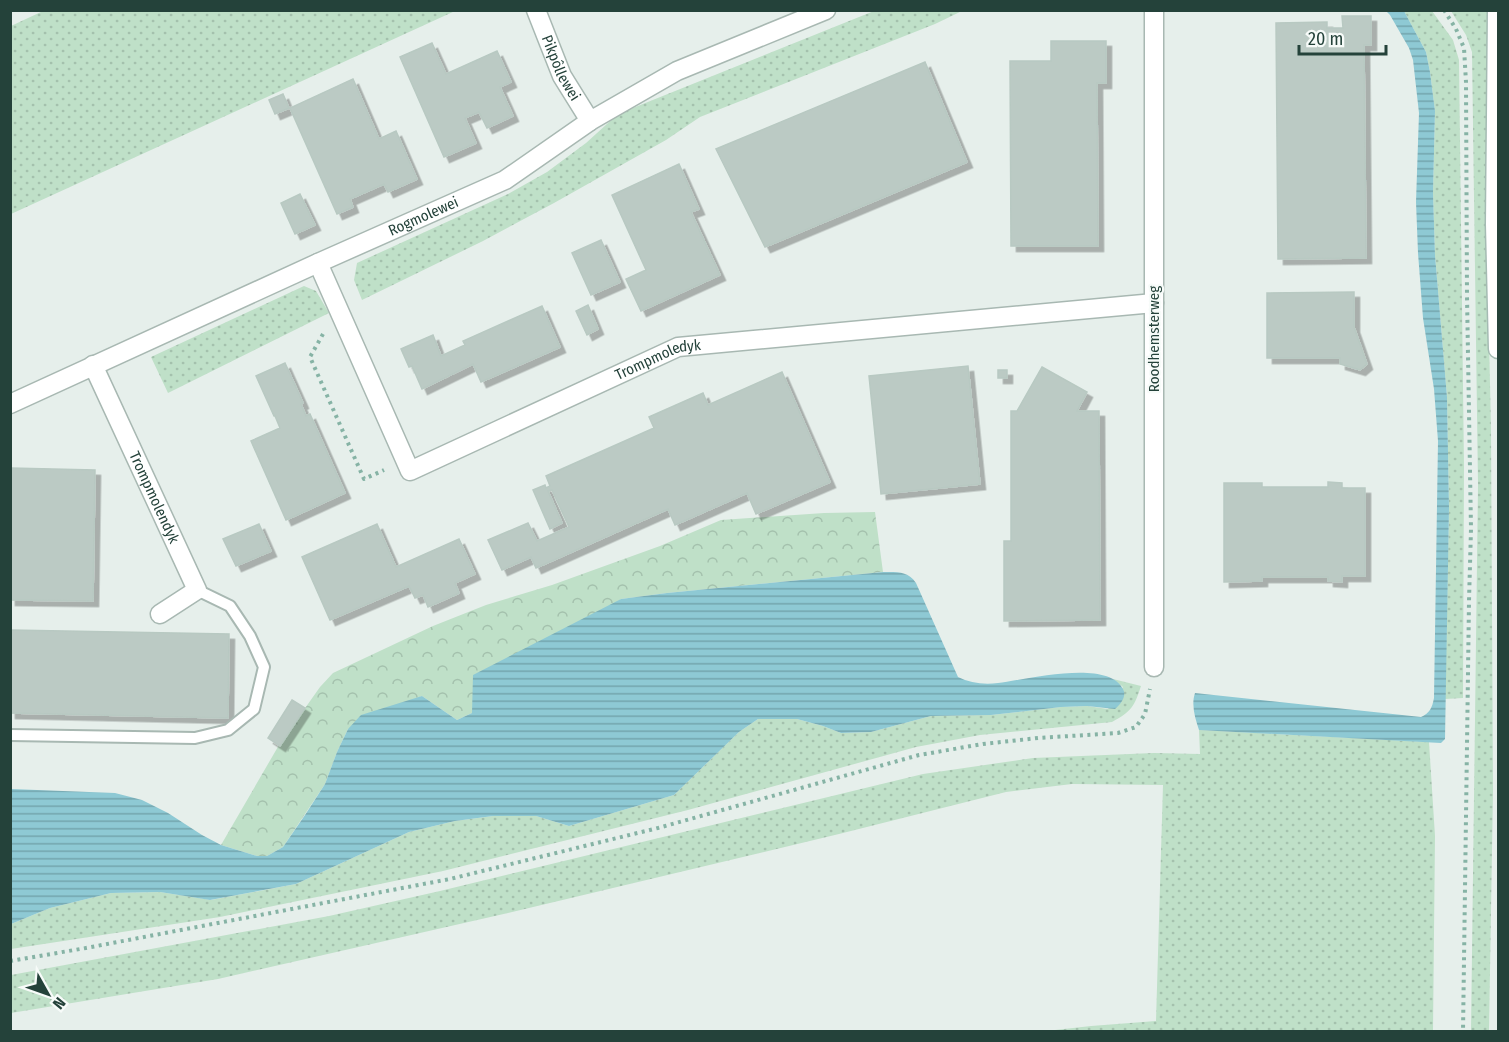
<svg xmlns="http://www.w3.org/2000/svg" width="1509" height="1042" font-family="'Fira Sans Condensed',sans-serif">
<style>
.grass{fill:url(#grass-dots)}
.forest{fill:url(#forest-crowns)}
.water{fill:url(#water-rules)}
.building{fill:#bbcac4;stroke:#b8c9c2;stroke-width:1.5;filter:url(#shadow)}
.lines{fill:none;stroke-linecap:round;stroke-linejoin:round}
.lane-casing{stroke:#a8b8b2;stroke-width:14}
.street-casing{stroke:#a8b8b2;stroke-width:21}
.secondary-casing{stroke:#a4bbb3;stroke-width:21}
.path{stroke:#86b3a5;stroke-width:4;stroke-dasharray:3 4.5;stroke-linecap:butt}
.lane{stroke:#fff;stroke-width:10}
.street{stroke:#fff;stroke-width:18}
.secondary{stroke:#fff;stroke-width:18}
.labels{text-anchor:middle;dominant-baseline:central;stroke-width:4.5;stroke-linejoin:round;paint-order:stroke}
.street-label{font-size:15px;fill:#24423a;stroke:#f7fbf9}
</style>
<defs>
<pattern id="grass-dots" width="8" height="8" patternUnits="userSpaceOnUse" patternTransform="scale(1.5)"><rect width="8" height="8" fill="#bfe0c8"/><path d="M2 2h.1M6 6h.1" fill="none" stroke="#a4c1ad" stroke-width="1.8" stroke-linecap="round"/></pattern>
<pattern id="forest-crowns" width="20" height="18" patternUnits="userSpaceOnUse" patternTransform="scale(1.5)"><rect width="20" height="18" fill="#bfe0c8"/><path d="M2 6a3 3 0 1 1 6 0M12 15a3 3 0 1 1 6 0" fill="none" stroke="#a4c1ad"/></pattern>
<pattern id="water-rules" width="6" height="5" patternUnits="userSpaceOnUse" patternTransform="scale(1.5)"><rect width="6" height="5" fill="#8ec9d4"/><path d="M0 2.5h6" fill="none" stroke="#74a5ad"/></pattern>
<filter id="shadow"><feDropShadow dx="5.5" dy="5.5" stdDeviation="0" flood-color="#0004"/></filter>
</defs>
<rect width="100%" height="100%" fill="#e6efeb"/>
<!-- grass -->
<path class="grass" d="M43 11V10L455 11 11 214V26Z
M874 11H962L935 24 700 117 666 140 554 203 483 241 362 300 354 280 357 263 508 194 547 172 586 143 618 114Z
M1404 11H1432L1453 40 1459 60 1464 467 1463 698 1445 699 1449 508 1447 397 1435 255 1433 193 1435 111 1430 72 1426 52Z
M1451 11H1489L1487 250 1491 428 1493 791 1489 1032 1471 1031 1478 485 1472 52 1466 35Z
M304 286 316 291 329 313 168 393 151 357Z
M1113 679 1141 686C1134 707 1132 711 1112 722L980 735 916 747 688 810 443 871 220 917 11 949V924L50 908 111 893 160 892 211 900 296 884 409 832 455 821 493 816H536L569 826 674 795 739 732 758 719H797L823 726 841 733 871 732 931 716 991 715 1061 707 1087 706 1108 709 1123 687Z
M1199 730 1429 742 1435 836 1433 1031H1046L1091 1026 1156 1021 1163 785 1072 784 1006 792 839 834 508 913 218 979 11 1013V975L329 916 440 891 923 774 1033 758 1154 753 1200 754Z"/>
<!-- forest -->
<path class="forest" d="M875 512 883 572 667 593 621 599 472 713 457 720 422 696 348 729 337 752 325 784 283 847 267 856H257L221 845 279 745 320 687 333 673 433 626 486 605 552 585 660 546 721 520 824 513Z"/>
<!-- water -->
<path class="water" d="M1386 11H1404L1426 52 1430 72 1435 111 1433 193 1435 255 1447 397 1449 508 1445 739 1441 743 1199 730C1195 718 1191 705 1195 693L1421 717C1430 713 1432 708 1434 698L1438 441 1434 389 1423 318 1418 253 1416 202 1419 113 1413 60 1409 48 1390 15Z
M883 572C898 572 908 571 916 583L958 677C970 683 984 685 998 683 1025 680 1108 658 1123 689 1127 696 1121 704 1115 709L1087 706 1061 707 991 715 931 716 871 732 841 733 823 726 797 719H758L739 732 674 795 569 826 536 816H493L455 821 409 832 296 884 210 900 160 892 111 893 50 908 11 924V789L115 793 142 800 168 813 202 835 221 845 257 856H267L283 847 305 815 325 784 337 752 348 729 361 715 422 696 457 720 472 713 473 675 621 599 667 593Z"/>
<!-- building -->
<path class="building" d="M1342 16H1371V45H1364L1366 258 1278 259 1276 23 1327 22V28H1343Z
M1051 41H1106V83H1097L1098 246H1011L1010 61H1051Z
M432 43 446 74 497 51 511 82 500 87 513 116 487 128 479 112 465 118 476 143 444 157 400 57Z
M925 62 967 162 765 247 716 149Z
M353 79 379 139 396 131 417 179 388 192 384 184 350 199 353 207 337 214 290 108Z
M283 94 289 108 275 114 269 100Z
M679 164 699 209 691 212 720 275 641 311 626 279 646 270 612 195Z
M300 194 315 225 295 234 281 203Z
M601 240 620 282 591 295 572 253Z
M1354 292V327L1367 364 1360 370 1340 364V358H1267V293Z
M588 305 598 329 587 335 576 311Z
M542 306 560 347 481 382 473 364 422 389 412 366 409 367 401 349 433 335 441 356 465 345 463 341Z
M285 363 303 403 301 404 306 416 310 414 345 493 286 520 251 441 280 428 275 416H274L256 376Z
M968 366 980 484 881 494 869 376Z
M1042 367 1087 392 1077 411H1099L1100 620 1004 621V541H1011V411H1017Z
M998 370H1007V378H998Z
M782 372 830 482 756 514 747 493 675 525 668 509 536 568 531 557 502 570 488 540 528 523 537 541 569 527 552 490 548 491 562 523 550 529 533 490 545 485 546 488 550 486 546 476 654 428 649 417 703 393 708 405Z
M10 468 95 470 93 601 10 600Z
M1328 482 1342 483V488H1365V576H1342V582L1328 581V577H1262V581L1224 582V483H1262V487H1328Z
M259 524 271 551 236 566 223 539Z
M377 524 396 567 459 539 475 574 455 583 459 593 428 607 423 595 415 598 409 586 330 620 302 557Z
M10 630 229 634 228 718 10 713Z
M292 700 305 708 280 746 268 738Z"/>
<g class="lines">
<!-- lane casing -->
<g class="lane-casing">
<path id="lane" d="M10 735 195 738 228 730 254 709 264 667 250 636 230 606 197 590"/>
</g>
<!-- street casing -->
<g class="street-casing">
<g id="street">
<path id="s1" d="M536 10 562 76 590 121"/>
<path d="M1154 10V667"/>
<path id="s2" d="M318 263 410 471 678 347 1154 303"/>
<path id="s3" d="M93 365 197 590 160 614"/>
<path id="s4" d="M10 404 318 263 505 180 590 121 677 71 826 10"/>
</g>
</g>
<!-- secondary casing -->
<g class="secondary-casing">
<path id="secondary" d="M1497 10 1495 224 1498 349"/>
</g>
<!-- path -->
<path class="path" d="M1444 10 1456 29 1464 48 1466 82 1467 296 1471 529 1469 601 1463 1032
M323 334 310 357 364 479 384 470
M10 961 86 948 450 879 658 828 919 755 983 744 1038 738 1118 733 1136 727 1145 714 1150 689"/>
<!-- lane -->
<use href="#lane" class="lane"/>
<!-- street -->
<use href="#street" class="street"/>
<!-- secondary -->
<use href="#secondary" class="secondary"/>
</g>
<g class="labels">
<!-- street labels -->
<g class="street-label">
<text stroke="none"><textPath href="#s1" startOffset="63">Pikpôllewei</textPath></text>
<text stroke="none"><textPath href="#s4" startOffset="454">Rogmolewei</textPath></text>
<text transform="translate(1154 339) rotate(-90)">Roodhemsterweg</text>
<text stroke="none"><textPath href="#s2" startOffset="500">Trompmoledyk</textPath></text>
<text stroke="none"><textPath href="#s3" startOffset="146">Trompmolendyk</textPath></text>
</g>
</g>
<!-- border -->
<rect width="1509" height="1042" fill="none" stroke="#24423a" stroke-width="24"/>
<!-- north arrow -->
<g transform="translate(48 994) rotate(130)" stroke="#f7fbf9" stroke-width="4.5" paint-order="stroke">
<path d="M0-4.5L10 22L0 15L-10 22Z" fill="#24423a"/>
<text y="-9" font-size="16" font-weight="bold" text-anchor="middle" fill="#24423a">N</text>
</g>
<!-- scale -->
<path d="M1299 45v9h87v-9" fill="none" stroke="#24423a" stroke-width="3"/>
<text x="1308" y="45" font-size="18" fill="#24423a" stroke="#f7fbf9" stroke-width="4.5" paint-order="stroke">20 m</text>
</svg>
